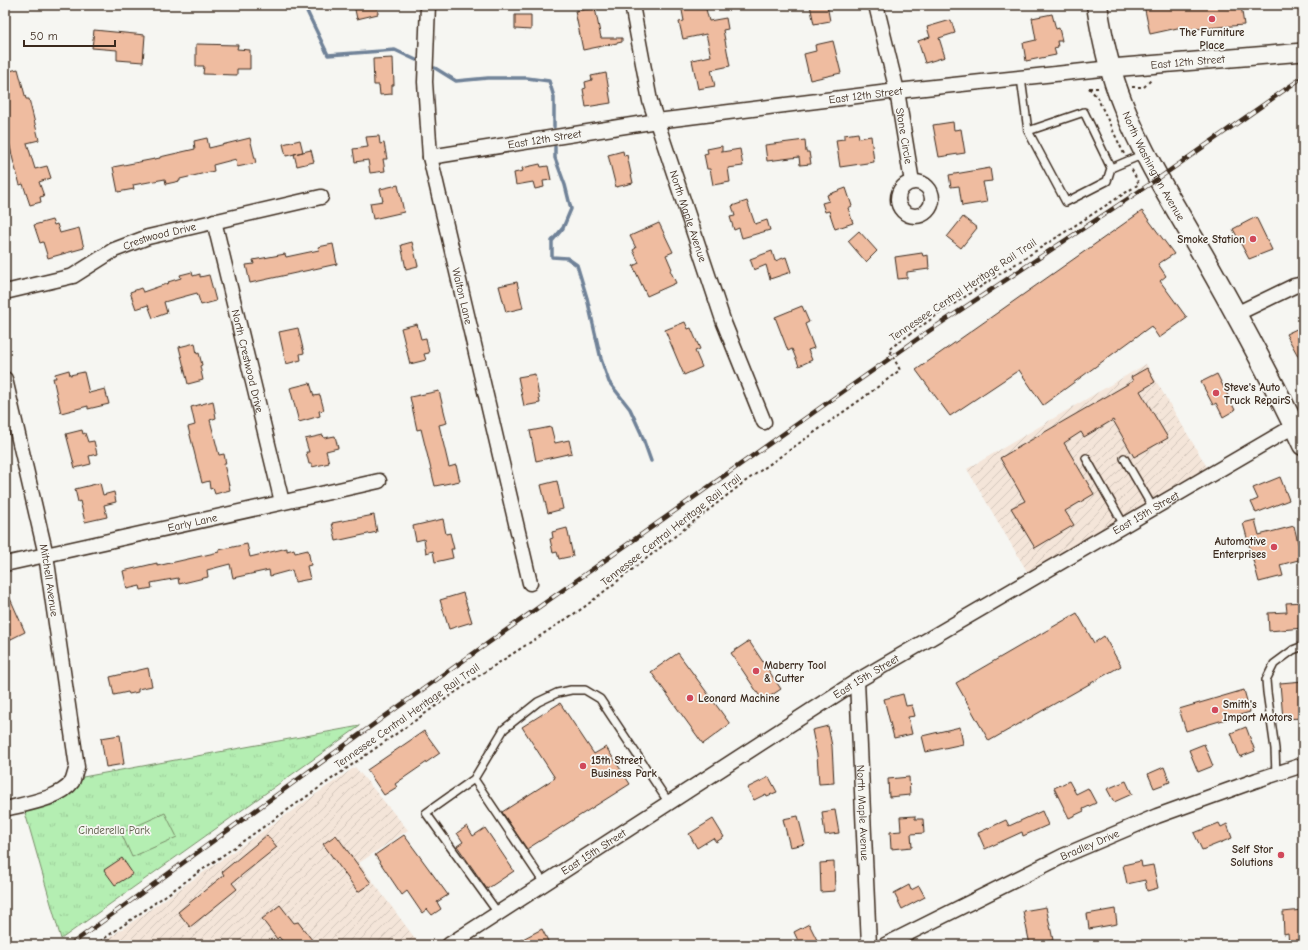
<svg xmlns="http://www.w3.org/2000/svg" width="1308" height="950" font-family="'Comic Neue',sans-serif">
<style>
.industrial{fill:url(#industrial-furrows)}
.grass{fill:url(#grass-tufts);stroke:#788c68}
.pitch{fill:#b4eeb2;stroke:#788c68}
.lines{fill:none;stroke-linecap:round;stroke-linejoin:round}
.stream{stroke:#6f8298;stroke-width:3.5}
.building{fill:#efbca0;stroke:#3b2a1e}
.service-casing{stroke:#3b2a1e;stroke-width:10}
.minor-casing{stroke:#3b2a1e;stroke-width:17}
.tertiary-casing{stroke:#3b2a1e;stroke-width:20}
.secondary-casing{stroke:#3b2a1e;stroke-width:23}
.path{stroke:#3b2a1e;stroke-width:2;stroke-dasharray:3 3;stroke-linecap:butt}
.service{stroke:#f6f6f2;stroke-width:7}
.minor{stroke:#f6f6f2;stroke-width:14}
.tertiary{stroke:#f6f6f2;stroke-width:17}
.secondary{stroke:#f6f6f2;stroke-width:20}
.rail-casing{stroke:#3b2a1e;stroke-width:4.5}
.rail{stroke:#f6f6f2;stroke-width:3;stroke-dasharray:9;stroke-linecap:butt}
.poi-dot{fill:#d1495b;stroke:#f6f6f2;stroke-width:1.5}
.labels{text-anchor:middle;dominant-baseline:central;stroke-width:3.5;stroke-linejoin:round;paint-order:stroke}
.poi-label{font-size:11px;font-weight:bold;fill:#3b2a1e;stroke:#f6f6f2;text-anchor:start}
.street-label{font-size:11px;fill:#3b2a1e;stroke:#f6f6f2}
.park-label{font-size:11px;fill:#53513c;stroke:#f6f6f2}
</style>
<defs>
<pattern id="industrial-furrows" width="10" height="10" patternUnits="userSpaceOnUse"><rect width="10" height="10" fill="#f4e5d9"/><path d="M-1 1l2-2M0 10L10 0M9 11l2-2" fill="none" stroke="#d2c5ba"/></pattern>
<pattern id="grass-tufts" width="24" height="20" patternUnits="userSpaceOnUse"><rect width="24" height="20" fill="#b4eeb2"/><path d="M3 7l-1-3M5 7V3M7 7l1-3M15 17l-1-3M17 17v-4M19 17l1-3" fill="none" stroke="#9ccc99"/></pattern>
</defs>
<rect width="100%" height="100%" fill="#f6f6f2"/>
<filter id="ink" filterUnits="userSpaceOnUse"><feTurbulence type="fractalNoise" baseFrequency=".025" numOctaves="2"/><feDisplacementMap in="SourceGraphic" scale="8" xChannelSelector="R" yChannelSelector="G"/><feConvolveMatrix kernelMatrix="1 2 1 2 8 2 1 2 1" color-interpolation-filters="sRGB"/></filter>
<g filter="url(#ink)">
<!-- industrial -->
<path class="industrial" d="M1146 364 1207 467 1028 573 967 469Z
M355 767 408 830 359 863 420 945H99Z"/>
<!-- grass -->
<path class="grass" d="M360 726 61 939 24 809 72 791 79 785 83 777Z"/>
<!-- pitch -->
<path class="pitch" d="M165 813 177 837 132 857 121 833Z"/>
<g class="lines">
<!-- stream -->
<path class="stream" d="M304 5 328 55 395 50 416 60
M435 68 456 81 488 78H527L549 81 554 97V127
M555 147V158L565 185 571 209 563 228 552 241V257L567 258 577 265 587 298 601 359 609 382 630 409 641 433 651 461"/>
</g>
<!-- building -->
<path class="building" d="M354 5H377L378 14 357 19Z
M681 5H705L709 21 726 18 728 29 723 30 730 66 711 70 715 86 698 89 692 60 711 56 706 34 683 39 679 22 684 21Z
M810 5H827L830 21 814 24Z
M1144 5H1241L1244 25 1182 30V27L1150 34Z
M595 8 601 38H622V42L583 50 575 11Z
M1052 14 1056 29 1059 28 1062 41H1057L1058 47 1054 48 1056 55 1026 61 1023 43 1036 40 1032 18Z
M515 15H531V30L515 29Z
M951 20 955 33 939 38 945 57 925 63 918 41 930 37 927 27Z
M94 30 145 35 143 62 117 60V50L92 48Z
M833 41 841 73 810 80 804 54 816 51 815 45Z
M196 44 238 45 237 49 250 50V69H237V75L203 74 204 66H196Z
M393 58 394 85H392V94L380 95 379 85H374L373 59Z
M18 69 26 99H29L39 140 27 143 35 169 47 166 51 178 39 182 44 196 40 197 41 202 30 205 23 184 20 185 13 160 5 124V72Z
M606 73 611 103 586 107 583 89 586 88 585 82 592 80 591 76Z
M953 122 954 130 961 129 965 153 939 157 933 125Z
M858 133 859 138 871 136 874 162 840 167 836 140 844 139V135Z
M379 136 380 144 384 143 387 159H383L385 171 370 173 368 160 355 162 353 149 368 147 366 137Z
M207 138 209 148 250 138 256 163 237 167 236 159 213 165 214 171 180 179V181L166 184 165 179 133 185 134 189 118 192 113 167 160 158V157L195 149 194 141Z
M300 140 303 152 286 156 283 144Z
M805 140 806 152H809L811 164 800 165 799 157 767 161 765 145Z
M722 146V152L740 149 743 166 728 168 730 182 713 185 710 169H707L704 154 708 153 707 149Z
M311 150 314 162 297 166 294 154Z
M623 151 624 156 627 155 633 183 616 187 608 155Z
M540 164 541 167 548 166 551 180 543 181 544 187 535 189 533 182 516 185 514 173 523 171 522 168Z
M990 168 992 181 983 182 987 202 962 206 959 186 951 187 949 175Z
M398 185 404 212 373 219 370 203 383 201 380 189Z
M846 188 852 206 848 208 853 223 835 229 829 211 825 212 822 203 829 201 827 195Z
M747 201 755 224 767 220 770 230 742 238 739 228 734 230 730 217 735 216 732 206Z
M1142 211 1174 254 1158 264 1166 276 1160 281 1187 318 1159 338 1151 326 1043 405 1019 370 950 416 916 370Z
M963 217 977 228 961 248 947 237Z
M1256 217 1272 250 1249 259 1233 229Z
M52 220 54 225 57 224 60 233 79 228 84 248 48 258 43 242 40 243 34 225Z
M659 223 673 252 666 255 672 269 670 270 676 283 647 296 633 266 639 263 633 250 636 248 630 236Z
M859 231 877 251 866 262 848 241Z
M412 242 418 266 406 269 401 245Z
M333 244 337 264 250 283 246 265 254 264 253 260 285 254 286 257 319 250 318 247Z
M772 251 775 261 786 257 791 272 770 279 766 265 754 270 750 259Z
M922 253 923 256 928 255 929 269 907 272V278L898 279 895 257Z
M192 272 193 276 200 274V277L209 275 216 301 201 305 197 293 164 302 167 313 153 318 148 305 136 309 130 292 141 288 143 292 169 283 168 282 181 278 180 275Z
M517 282 523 308 506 312 499 286Z
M802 306 809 322 805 324 814 348 808 350 812 360 799 366 792 349 788 351 775 317Z
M685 322 688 329 691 328 700 349 695 351 702 367 684 375 665 330Z
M417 324 421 339 426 338 429 353 424 354 426 360 410 364 401 328Z
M1303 326V365L1286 334Z
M298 328 304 353 300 354 301 360 286 364 279 332Z
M195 343 197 354 199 353 202 365 200 366 203 380 188 384 179 347Z
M1147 368 1155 382 1140 391 1168 438 1134 457 1113 420 1084 437 1081 432 1064 443 1094 494 1065 511 1074 525 1035 548 1011 508 1025 501 1000 458 1133 381 1131 377Z
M69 370 70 375 84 372 89 393 105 389 109 404 88 409V406L61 413 53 378H56L55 374Z
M535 374 540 403 524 406 518 377Z
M1217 374 1235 410 1223 417 1216 403 1213 405 1201 382Z
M310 383 314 396 320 395 324 410 319 411 320 416 299 422 290 388Z
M439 391 447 423 439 425 449 467 456 465 460 481 435 486 421 429 417 430 410 397Z
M213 401 216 418 210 420 219 455 224 454 226 464H224L230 490 215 494 213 488 210 489 209 481 202 483 188 427 195 425 191 407Z
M551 427 555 443 569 440 572 453 536 461 530 431Z
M82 430 83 434 85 433 88 442 94 441 97 454 89 456 91 464 75 468 66 434Z
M323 435 324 438 335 436 338 448 326 451 329 463 312 467V464H309L306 452H309L305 439Z
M1280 477 1289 500 1256 513 1251 502 1258 499 1253 488Z
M557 481 563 509 548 513 541 485Z
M100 483 103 495 114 492 116 502 104 505 107 517 85 522 80 501 78 502 75 489Z
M374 515 377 532 336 541 332 523Z
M443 519 446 534 450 533 454 549H451L453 558 435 562 433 551 426 553 424 539 416 541 413 526Z
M1255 520 1259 535 1294 526 1302 559 1280 565 1283 576 1259 582 1243 523Z
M567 528 573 556 559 559 557 552 553 553 550 539 553 538 552 532Z
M247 544 250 557 287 548V551L294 549 295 553 308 550 311 565 307 566 310 579 295 582 292 570 270 576 269 570 233 578 230 564 207 570 208 577 179 584 178 578 151 583 152 588 141 590 140 586 127 589 123 571 157 563V566L219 552V550Z
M5 587 25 632 9 640 5 631Z
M463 593 472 622 449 629 440 600Z
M1303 602V628L1269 631 1268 613 1287 612 1286 603Z
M1077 613 1094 643 1104 636 1121 666 989 741 956 683Z
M749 641 781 689 763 701 731 653Z
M678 653 730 724 703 744 651 672Z
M148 668 152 686 138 689V692L129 694 128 692 114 695 110 677Z
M1303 681V718L1283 719 1280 683Z
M1244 690 1250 712 1186 731 1179 709Z
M903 694 906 706 912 705 915 716 908 717 912 734 894 738 884 699Z
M560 703 594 754 606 747 630 784 527 849 502 812 555 778 522 727Z
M828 726 832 746 834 783 819 784 817 755 812 730Z
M960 727 963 744 926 752 922 736Z
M1246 727 1255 751 1240 757 1231 733Z
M424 731 440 753 395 784 397 787 384 795 367 770Z
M120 735 124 764 106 767 101 738Z
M1204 744 1213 766 1198 772 1189 750Z
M1164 767 1170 782 1154 788 1148 774Z
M769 777 777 792 767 796 766 794 754 800 747 788Z
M909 777 910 795 889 797 888 779Z
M1069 781 1076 794 1088 788 1096 803 1083 809 1084 811 1069 818 1054 788Z
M1126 781 1132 794 1114 802 1107 789Z
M835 810 839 833 825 835 822 812Z
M1042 811 1048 825 1023 836 1022 832 985 849 978 833 1006 820 1009 826Z
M798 816 805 844 790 847 783 819Z
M915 816V819H923L924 833 911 834 912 847 891 849 890 832 901 831 900 817Z
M713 819 724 837 716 842 713 838 697 848 689 834Z
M1219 823 1221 827 1227 824 1232 838 1202 850 1194 833Z
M467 826 473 836 485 828 514 871 487 889 457 846 463 842 457 833Z
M267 835 277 847 232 883 237 889 190 927 178 912 224 875 222 872Z
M336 835 371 883 358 892 323 844Z
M404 835 448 895 437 902 441 909 432 915 427 909 422 913 407 891 402 895 375 855Z
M122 858 133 874 115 885 104 870Z
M1141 861 1142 867 1153 865 1158 888 1147 891 1145 880 1127 884 1123 865Z
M834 862 835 891 821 892 820 863Z
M909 885 911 890 919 886 925 897 902 909 894 893Z
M280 905 294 923 298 922 316 945H286L279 937 277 939 262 919Z
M1046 907 1053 940 1030 945 1023 911Z
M1115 909 1117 924 1089 929 1087 914Z
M1302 910 1303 945H1289L1288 933 1284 934 1283 912Z
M809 924 817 940 808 945H800L794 932Z
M542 929 550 945H511Z"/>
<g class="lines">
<!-- service casing -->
<g class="service-casing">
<path id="service" d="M1021 78 1028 131 1084 112 1111 168 1144 154
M1028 131 1066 202 1107 181 1111 168
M1086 458 1124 525
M1124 458 1153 508
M1276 774 1275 749 1267 692 1266 680 1274 664 1293 650 1303 646
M474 779 504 729 538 702 557 693 571 690H585L600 699 669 803
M498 913 426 813 474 779 544 883"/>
</g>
<!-- minor casing -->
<g class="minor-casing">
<g id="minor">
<path id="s1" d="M428 5 425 82 430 157 530 583"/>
<path id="s2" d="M632 5 650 101 724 323 764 422"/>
<path id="s3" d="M876 5 897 91 912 182"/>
<path id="s4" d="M430 157 657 121 897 91 1111 68"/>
<circle cx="915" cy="199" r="17"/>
<path id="s5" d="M214 221 282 502"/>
<path id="s6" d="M5 292 73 276 114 250 148 237 321 197"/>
<path d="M1236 314 1294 286 1303 284"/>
<path id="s7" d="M5 379 46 555 77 767C75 771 74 778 72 782 60 799 24 804 5 809"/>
<path id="s8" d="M5 564 379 481"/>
<path id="s9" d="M857 681 869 945"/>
<path id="s10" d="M449 945 857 681 1294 426"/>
<path id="s11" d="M885 945 1063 856 1157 816 1257 780 1303 765"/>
</g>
</g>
<!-- tertiary casing -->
<g class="tertiary-casing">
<g id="tertiary">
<path id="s12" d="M1111 68 1303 52"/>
</g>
</g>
<!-- secondary casing -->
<g class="secondary-casing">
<g id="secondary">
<path id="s13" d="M1097 5C1102 39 1110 73 1123 105 1143 156 1175 207 1203 255 1238 317 1273 380 1303 445"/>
</g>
</g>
<!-- path -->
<path class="path" d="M1132 87H1144L1151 80
M1089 88 1097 97 1124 154
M1089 88H1100
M95 945 480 675 583 608 743 483 863 398 900 370 889 349 940 313 1139 184 1131 168"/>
<!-- service -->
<use href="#service" class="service"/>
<!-- minor -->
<use href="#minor" class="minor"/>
<!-- tertiary -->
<use href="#tertiary" class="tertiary"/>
<!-- secondary -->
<use href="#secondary" class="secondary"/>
<!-- rail casing -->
<g class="rail-casing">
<path id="rail" d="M70 945 381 719 923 335 1159 178 1303 77"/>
</g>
<!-- rail -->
<use href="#rail" class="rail"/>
</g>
</g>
<!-- markers -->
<g class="poi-dot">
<circle cx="1212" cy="19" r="4"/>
<circle cx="1253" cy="239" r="4"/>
<circle cx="1216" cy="393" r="4"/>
<circle cx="1274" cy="547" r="4"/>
<circle cx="756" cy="671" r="4"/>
<circle cx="690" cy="698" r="4"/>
<circle cx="1215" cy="710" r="4"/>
<circle cx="583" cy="766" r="4"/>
<circle cx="1281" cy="855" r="4"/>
</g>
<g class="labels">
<!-- poi labels -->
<g class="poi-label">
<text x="1212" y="32" text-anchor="middle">The Furniture<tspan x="1212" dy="13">Place</tspan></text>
<text x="1245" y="239" text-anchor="end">Smoke Station</text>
<text x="1224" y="387">Steve's Auto<tspan x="1224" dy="13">Truck RepairS</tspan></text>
<text x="1266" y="541" text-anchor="end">Automotive<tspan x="1266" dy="13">Enterprises</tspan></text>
<text x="764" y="665">Maberry Tool<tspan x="764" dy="13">&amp; Cutter</tspan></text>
<text x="698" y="698">Leonard Machine</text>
<text x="1223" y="704">Smith's<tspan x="1223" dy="13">Import Motors</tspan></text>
<text x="591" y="760">15th Street<tspan x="591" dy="13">Business Park</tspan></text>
<text x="1273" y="849" text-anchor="end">Self Stor<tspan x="1273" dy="13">Solutions</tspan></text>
</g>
<!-- street labels -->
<g class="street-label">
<text stroke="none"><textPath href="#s12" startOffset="77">East 12th Street</textPath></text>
<text stroke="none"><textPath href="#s4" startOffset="440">East 12th Street</textPath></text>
<text stroke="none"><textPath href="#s3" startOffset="134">Stone Circle</textPath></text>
<text stroke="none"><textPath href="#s4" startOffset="116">East 12th Street</textPath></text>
<text stroke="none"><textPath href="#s13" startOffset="172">North Washington Avenue</textPath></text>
<text stroke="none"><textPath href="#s2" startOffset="219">North Maple Avenue</textPath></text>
<text stroke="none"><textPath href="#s6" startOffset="166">Crestwood Drive</textPath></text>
<text transform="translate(963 290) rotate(-34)">Tennessee Central Heritage Rail Trail</text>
<text stroke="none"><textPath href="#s1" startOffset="295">Walton Lane</textPath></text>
<text stroke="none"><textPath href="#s5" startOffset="144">North Crestwood Drive</textPath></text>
<text stroke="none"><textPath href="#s10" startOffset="820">East 15th Street</textPath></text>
<text stroke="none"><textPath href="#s8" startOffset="192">Early Lane</textPath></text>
<text transform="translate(671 530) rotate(-38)">Tennessee Central Heritage Rail Trail</text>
<text stroke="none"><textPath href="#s7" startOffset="206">Mitchell Avenue</textPath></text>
<text stroke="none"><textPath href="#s10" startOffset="496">East 15th Street</textPath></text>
<text transform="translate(407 716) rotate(-35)">Tennessee Central Heritage Rail Trail</text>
<text stroke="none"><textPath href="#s9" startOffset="132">North Maple Avenue</textPath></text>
<text stroke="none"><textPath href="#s11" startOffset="228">Bradley Drive</textPath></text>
<text stroke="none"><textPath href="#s10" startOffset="172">East 15th Street</textPath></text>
</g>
<!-- park labels -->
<g class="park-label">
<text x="114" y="830">Cinderella Park</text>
</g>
</g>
<!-- margin -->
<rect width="1308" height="950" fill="none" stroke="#f6f6f2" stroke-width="20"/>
<rect x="10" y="10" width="1288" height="930" fill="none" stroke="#3b2a1e" stroke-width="1.5" filter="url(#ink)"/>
<!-- scale -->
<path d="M24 40v6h91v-6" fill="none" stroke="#3b2a1e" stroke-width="2"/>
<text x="30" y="40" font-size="12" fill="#3b2a1e" stroke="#f6f6f2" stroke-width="3" paint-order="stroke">50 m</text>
</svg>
